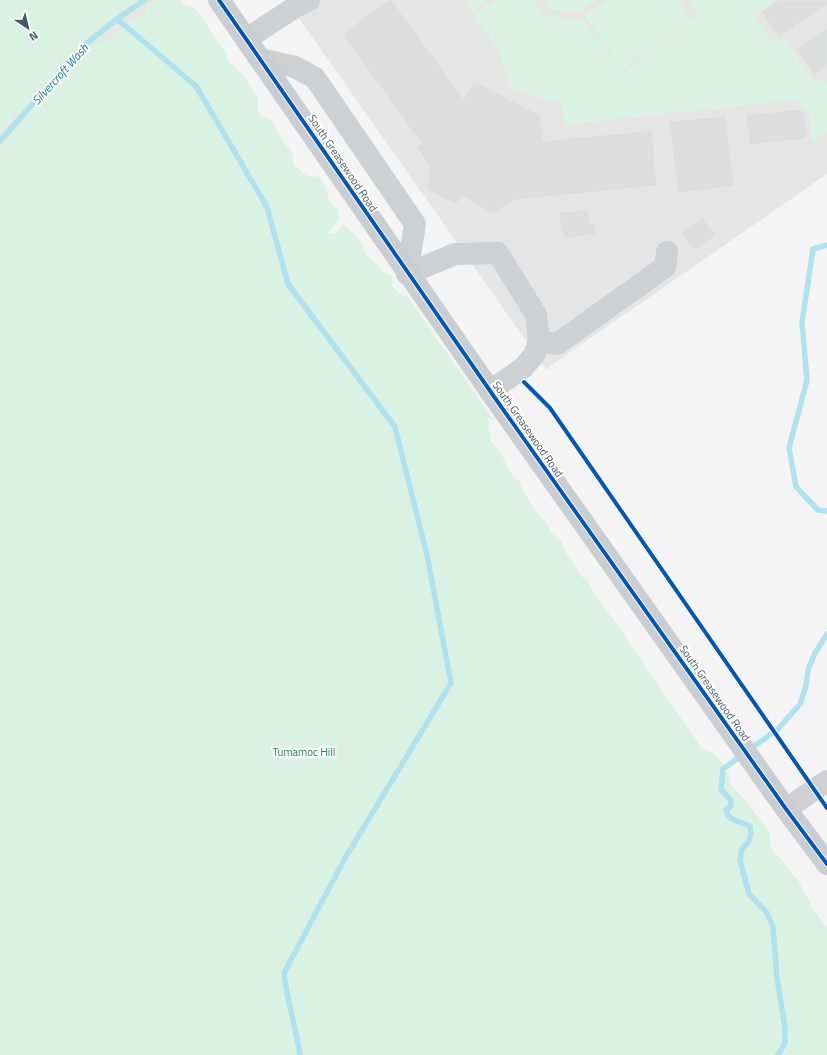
<svg xmlns="http://www.w3.org/2000/svg" width="827" height="1055" font-family="'Titillium Web',sans-serif">
<style>
.education{fill:#e6e5e6}
.green{fill:#d9f2e3;fill-rule:evenodd}
.sand{fill:#e7e6e1}
.lines{fill:none;stroke-linecap:round;stroke-linejoin:round}
.stream{stroke:#aee2f0;stroke-width:5.5}
.building{fill:#ddddde;stroke:#e5e6e7}
.minor{stroke:#ced0d2;stroke-width:22}
.major{stroke:#caced1;stroke-width:22}
.cycleway-casing{stroke:#fff;stroke-width:6}
.cycleway{stroke:#0057b8;stroke-width:4}
.labels{text-anchor:middle;dominant-baseline:central;stroke-width:4;stroke-linejoin:round;paint-order:stroke}
.street-label{font-size:11px;fill:#4a5661;stroke:#fff}
.park-label{font-size:11px;fill:#17864f;stroke:#fff}
.water-label{font-size:12px;font-style:italic;fill:#0c7c9b;stroke:#fff}
</style>
<rect width="100%" height="100%" fill="#f4f4f4"/>
<!-- education -->
<path class="education" d="M286 0H827V174L546 369Z"/>
<!-- green -->
<path class="green" d="M0 0H150L152 2 156 0H180L185 5 193 7 201 15 217 42 225 51 228 61 247 79 250 87 258 99 257 107 260 115 268 118 272 122 285 144 292 152 294 166 309 177 317 176C323 180 329 194 328 201L338 210 339 218 333 228 326 234 336 233 339 228 343 225 352 232 360 241 367 256 376 263 382 272 388 274 392 277 393 288 400 294 408 297 493 419 488 418 489 424 488 427 491 434 490 441C506 452 504 472 520 482L522 489 536 512 546 522 551 532 562 542 564 550 582 577 586 579 590 585 593 592 620 629 701 747 715 755 722 762 729 774 731 785 745 800 769 831 771 847 799 882 812 907 827 928V1055H0Z
M466 0H487L473 10Z
M495 0H533L545 15 583 20 616 62 585 15 607 0H679L693 21 698 17 687 0H776L754 16 774 44 784 38 816 84 824 79 827 84V131L812 142 808 111 797 100 565 124 562 104 511 89 498 48 473 16ZM689 24 624 72 622 69Z
M544 0H596L580 12 550 9Z"/>
<!-- sand -->
<path class="sand" d="M137 0H156L149 4 144 14 129 23 114 36 99 43 86 46 79 62 61 76 41 101 31 106 0 147V134L78 47 107 22Z"/>
<g class="lines">
<!-- stream -->
<path class="stream" d="M117 19 196 86 267 207 288 284 395 427 427 555 451 683 344 860 284 973C287 1001 296 1027 300 1055
M0 141 86 44 117 19 145 0
M827 245 813 249 802 322 807 380 789 448 796 487 818 510 827 511
M749 750 778 729 800 704 806 686 808 670 815 653 827 634
M742 755 723 769 721 789 731 801V806L726 810C728 822 741 821 750 826L751 834 749 841 742 849 740 860 749 894 767 913 773 927 777 978 785 1028V1043L778 1055"/>
</g>
<!-- building -->
<path class="building" d="M388 0H392L464 99 474 81 540 115 543 141 652 130 657 186 514 200 493 214 462 196 456 205 427 189 429 165 416 147 421 143 342 34Z
M778 0H827V4L779 37 761 12Z
M827 27V66L814 75 796 48Z
M801 109V112H804L807 139 749 145 746 115Z
M726 116 734 186 678 193 669 121Z
M589 210 590 223H595L597 235 564 238 558 212Z
M702 217 716 235 694 251 680 233Z"/>
<g class="lines">
<!-- minor -->
<path class="minor" d="M246 39 297 6 309 0
M260 59 295 67 315 78 415 224 407 274
M407 274 455 254 498 253 536 315 539 341 534 355 523 368 490 391
M539 341 557 344 665 267 667 252
M786 809 827 781"/>
<!-- major -->
<path class="major" d="M219 0 495 398 786 809 827 864"/>
<!-- cycleway casing -->
<g class="cycleway-casing">
<path id="cycleway" d="M219 0 495 398 786 809 827 864
M524 382 550 408 827 808"/>
</g>
<!-- cycleway -->
<use href="#cycleway" class="cycleway"/>
</g>
<g class="labels">
<!-- street labels -->
<g class="street-label">
<text transform="translate(343 163) rotate(56)">South Greasewood Road</text>
<text transform="translate(528 429) rotate(55)">South Greasewood Road</text>
<text transform="translate(715 693) rotate(55)">South Greasewood Road</text>
</g>
<!-- park labels -->
<g class="park-label">
<text x="304" y="752">Tumamoc Hill</text>
</g>
<!-- water labels -->
<g class="water-label">
<text transform="translate(60 74) rotate(-48)">Silvercroft Wash</text>
</g>
</g>
<!-- north arrow -->
<g transform="translate(28 28) rotate(145)" stroke="#ffffff" stroke-width="3" paint-order="stroke">
<path d="M0-3L7 15L0 10L-7 15Z" fill="#4a5661"/>
<text y="-6" font-size="11" font-weight="bold" text-anchor="middle" fill="#4a5661">N</text>
</g>
</svg>
